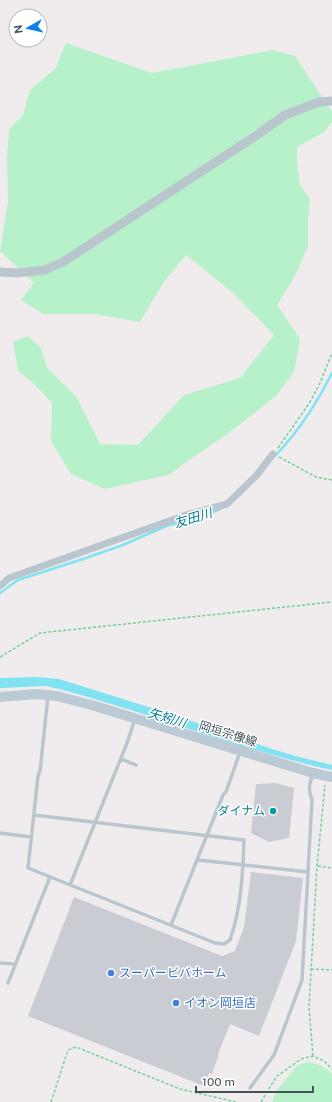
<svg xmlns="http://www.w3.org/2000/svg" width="332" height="1102" font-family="'Public Sans','Noto Sans JP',sans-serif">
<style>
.green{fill:#b7f1c9}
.water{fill:#81e2f1}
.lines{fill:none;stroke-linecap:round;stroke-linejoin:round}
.stream{stroke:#81e2f1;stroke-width:2.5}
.building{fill:#c9ccd2}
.path{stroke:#6dd198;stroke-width:1.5;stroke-dasharray:3 2;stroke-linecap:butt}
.service{stroke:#bac6cd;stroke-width:3.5}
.minor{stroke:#bac6cd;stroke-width:7}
.tertiary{stroke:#bac6cd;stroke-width:9}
.secondary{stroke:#bccad5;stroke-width:10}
.culture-dot{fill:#0f9aa8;stroke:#fff;stroke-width:1.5}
.shop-dot{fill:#3f7fe0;stroke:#fff;stroke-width:1.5}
.labels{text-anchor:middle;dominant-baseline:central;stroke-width:3;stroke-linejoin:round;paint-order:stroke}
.street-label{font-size:12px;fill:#44525b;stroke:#fff}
.culture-label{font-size:12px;fill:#0d838f;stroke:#fff;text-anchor:end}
.shop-label{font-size:12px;fill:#366cbe;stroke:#fff;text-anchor:start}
.water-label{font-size:13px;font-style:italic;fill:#067d8f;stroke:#fff}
</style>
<rect width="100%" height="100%" fill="#f0eced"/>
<!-- green -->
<path class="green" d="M66 43 152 73 273 50 295 56 332 112V122L324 132 297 147V162L300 185 310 199 308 220V246L295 276 277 305 300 339 294 372 276 396 230 432 168 475 105 489 71 474 51 441 52 403 33 383 18 371 13 342 28 336 41 348 47 368 76 396 100 444 138 445 184 395 240 378 274 335 232 292 186 255 163 283 140 322 94 314H43L21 300 34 283 0 251 8 201 7 159 9 129 23 115 30 90 55 69Z
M308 1062C317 1063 326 1067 332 1074V1102H272L276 1091 286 1079 298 1065Z"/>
<!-- water -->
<path class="water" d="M35 677 59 679 174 715 272 749 299 757 332 765V770C239 750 151 713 59 689L46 686 0 688V678Z"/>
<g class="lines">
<!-- stream -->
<path class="stream" d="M275 456C298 432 317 403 332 373
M0 593 18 580 83 559 123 545 166 526 202 517 222 508"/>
</g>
<!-- building -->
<path class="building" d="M276 783 294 788 289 838 269 842 251 833 256 784Z
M251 872 303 878 296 941 259 1036 230 1024 218 1054H219L212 1074 209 1073 204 1086 28 1016 74 897 222 956 235 951 244 927Z"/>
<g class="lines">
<!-- path -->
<path class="path" d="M278 448 310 402 320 383 332 353
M279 457 316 477 332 480
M0 657 40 633 332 602
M318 866 332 868
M311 969 332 970
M313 1056 309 1007 317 866 325 785
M51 1102 68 1050 76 1047 180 1089 236 1102
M261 1102 276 1077 301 1059 313 1056 324 1061 332 1069"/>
<!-- service -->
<path class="service" d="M121 759 136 765
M34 815 244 840C243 873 241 909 230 940L224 944 215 943 28 868 38 776 40 771 48 696
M0 833 31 837
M198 860 308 872
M70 885 127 743 135 719
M171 925 223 795 226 792 240 752
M0 963 15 964
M8 983 50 877
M250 1088 274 1055 302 980 312 800C308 790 309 784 313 774"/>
<!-- minor -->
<path class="minor" d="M0 586 9 578 186 515 227 504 256 476 273 454"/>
<!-- tertiary -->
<path class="tertiary" d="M0 272 17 273 45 270 63 262 257 135 285 115 319 102 332 101"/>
<!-- secondary -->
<path class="secondary" d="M0 697 36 694 57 696 95 706 313 773 332 777"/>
</g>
<!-- markers -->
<circle class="culture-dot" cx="273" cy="811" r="4"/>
<g class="shop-dot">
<circle cx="111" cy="973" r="4"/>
<circle cx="176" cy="1003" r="4"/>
</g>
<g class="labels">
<!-- street labels -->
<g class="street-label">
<text transform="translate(228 734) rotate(17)">岡垣宗像線</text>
</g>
<!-- culture labels -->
<g class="culture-label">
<text x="265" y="811">ダイナム</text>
</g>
<!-- shop labels -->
<g class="shop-label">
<text x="119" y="973">スーパービバホーム</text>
<text x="184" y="1003">イオン岡垣店</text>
</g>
<!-- water labels -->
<g class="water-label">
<text transform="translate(193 518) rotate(-17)">友田川</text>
<text transform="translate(167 718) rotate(17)">矢矧川</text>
</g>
</g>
<!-- north arrow -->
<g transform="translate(28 28) rotate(262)"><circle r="19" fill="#ffffff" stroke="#b4babd"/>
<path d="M0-3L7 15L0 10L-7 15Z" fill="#0e7ee9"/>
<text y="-6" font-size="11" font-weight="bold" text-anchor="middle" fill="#44525b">N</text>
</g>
<!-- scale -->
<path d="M196 1086v6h117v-6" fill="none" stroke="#44525b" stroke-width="2"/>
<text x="202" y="1086" font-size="12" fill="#44525b" stroke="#ffffff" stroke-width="3" paint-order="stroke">100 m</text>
</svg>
